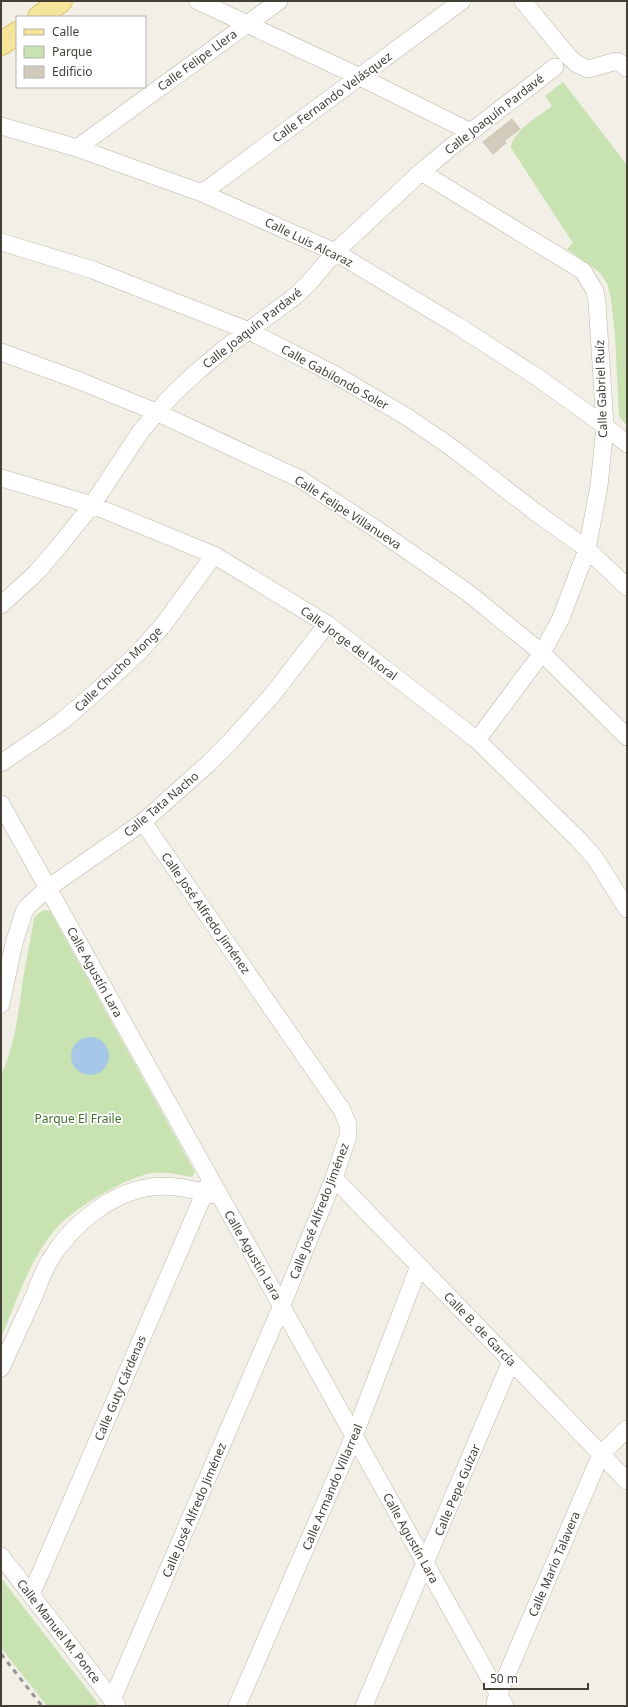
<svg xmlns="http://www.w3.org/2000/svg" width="628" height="1707" font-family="'Noto Sans',sans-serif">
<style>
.green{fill:#c8e2b2}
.water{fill:#a7c7e9}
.building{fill:#d2cbbc;stroke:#ccc4b0}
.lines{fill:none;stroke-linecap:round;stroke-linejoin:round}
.minor-casing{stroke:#bcb7a9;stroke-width:18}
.major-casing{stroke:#d9c36c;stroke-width:24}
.minor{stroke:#fff;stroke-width:17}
.major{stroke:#f5e59b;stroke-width:22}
.rail{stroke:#959595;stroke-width:3;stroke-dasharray:5 5;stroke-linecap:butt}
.labels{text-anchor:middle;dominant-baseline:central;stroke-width:3.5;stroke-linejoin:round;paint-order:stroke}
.street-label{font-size:12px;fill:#433f36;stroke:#fff}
.park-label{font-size:12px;fill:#40702e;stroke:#fff}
</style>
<rect width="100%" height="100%" fill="#f1efe6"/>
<!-- green -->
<path class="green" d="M563 82 627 165V426L619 416 615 335 611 299 607 283 599 272 567 249 573 243 511 148C512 131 539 116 552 106L545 96Z
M44 910 50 911 195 1172 192 1177C180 1175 165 1171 153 1173 125 1177 72 1209 54 1231 29 1261 16 1302 1 1338V1075C13 1049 17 1023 21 994 24 969 30 944 34 918L39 913Z
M1 1578 100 1706H47L1 1648Z"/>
<!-- water -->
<path class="water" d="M71 1056a19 19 0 1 1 38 0a19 19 0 1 1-38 0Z"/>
<!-- building -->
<path class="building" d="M512 119 520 129 504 141 506 143 493 154 483 142Z"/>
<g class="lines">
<!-- minor casing -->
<g class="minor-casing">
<path id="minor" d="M198 1 360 77 471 132
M523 1 568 56 577 64 588 69 617 61 627 68
M1 126 77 148 202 193 335 252 458 326 540 379 605 426 627 444
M77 148 279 1
M421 172 583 271 595 291 597 302 605 426 599 486 587 549 561 618 542 653 477 740
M202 193 462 1
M1 242 93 270 249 331 334 374 407 417 451 447 534 511 587 549 627 587
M1 352 80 381 156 412 300 479 379 531 467 592 542 653 627 737
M1 478 92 505 214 555 327 624 477 740 578 839 595 858 627 909
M1 605 36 573 60 545 92 505 141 431 172 395 199 370 229 345 293 298 309 283 335 252 421 172 451 147 555 67
M1 763 61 722 97 691 139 652 164 624 214 555
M1 804 505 1706
M1 1004 14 943 24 912 28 906 48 888 143 822 209 763 231 741 273 694 327 624
M334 1178 627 1481
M1 1368C12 1344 23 1320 34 1296 39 1284 43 1271 50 1260 71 1225 110 1193 151 1187 173 1184 194 1190 215 1195
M1 1556 117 1706
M31 1595 210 1180
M112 1700 282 1305 334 1178 348 1136V1125L342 1110 143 822
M495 1702 601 1454 627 1429
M237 1706 354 1436 419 1266
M364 1706 511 1361"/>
</g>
<!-- major casing -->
<g class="major-casing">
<path id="major" d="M39 17 61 1
M1 44 17 33"/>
</g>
<!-- minor -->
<use href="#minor" class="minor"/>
<!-- major -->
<use href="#major" class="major"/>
<!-- rail -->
<path class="rail" d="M1 1654 42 1706"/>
</g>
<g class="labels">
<!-- street labels -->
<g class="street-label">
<text transform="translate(197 60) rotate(-36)">Calle Felipe Llera</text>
<text transform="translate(332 97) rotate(-36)">Calle Fernando Velásquez</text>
<text transform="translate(494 114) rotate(-38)">Calle Joaquín Pardavé</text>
<text transform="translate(309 242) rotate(26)">Calle Luis Alcaraz</text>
<text transform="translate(252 328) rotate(-38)">Calle Joaquín Pardavé</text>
<text transform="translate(335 377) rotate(29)">Calle Gabilondo Soler</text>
<text transform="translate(601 389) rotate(-92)">Calle Gabriel Ruíz</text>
<text transform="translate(348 512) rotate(33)">Calle Felipe Villanueva</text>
<text transform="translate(349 643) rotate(36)">Calle Jorge del Moral</text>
<text transform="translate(118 669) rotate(-44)">Calle Chucho Monge</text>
<text transform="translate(161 804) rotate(-40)">Calle Tata Nacho</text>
<text transform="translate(206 913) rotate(55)">Calle José Alfredo Jiménez</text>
<text transform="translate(95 972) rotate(61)">Calle Agustín Lara</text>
<text transform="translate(319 1211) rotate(-69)">Calle José Alfredo Jiménez</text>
<text transform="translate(253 1255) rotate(60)">Calle Agustín Lara</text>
<text transform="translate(480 1329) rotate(46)">Calle B. de García</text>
<text transform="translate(120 1388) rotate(-67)">Calle Guty Cárdenas</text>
<text transform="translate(332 1487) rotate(-67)">Calle Armando Villarreal</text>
<text transform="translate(457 1490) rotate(-67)">Calle Pepe Guízar</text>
<text transform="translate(194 1510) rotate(-67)">Calle José Alfredo Jiménez</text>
<text transform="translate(411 1538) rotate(61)">Calle Agustín Lara</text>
<text transform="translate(554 1564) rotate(-67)">Calle Mario Talavera</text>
<text transform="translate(59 1631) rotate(52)">Calle Manuel M. Ponce</text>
</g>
<!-- park labels -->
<g class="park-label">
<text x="78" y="1118">Parque El Fraile</text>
</g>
</g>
<!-- border -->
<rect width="628" height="1707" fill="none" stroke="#433f36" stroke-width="4"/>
<!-- legend -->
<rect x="16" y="16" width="130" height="72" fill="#ffffff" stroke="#b4b2af"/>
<rect x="24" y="29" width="20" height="6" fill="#f5e59b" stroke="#b4b2af"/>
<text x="52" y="36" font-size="12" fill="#433f36">Calle</text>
<rect x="24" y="46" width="20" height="12" fill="#c8e2b2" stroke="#b4b2af"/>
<text x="52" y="56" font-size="12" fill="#433f36">Parque</text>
<rect x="24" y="66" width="20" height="12" fill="#d2cbbc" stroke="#b4b2af"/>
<text x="52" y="76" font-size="12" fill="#433f36">Edificio</text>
<!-- scale -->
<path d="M484 1683v6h104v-6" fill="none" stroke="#433f36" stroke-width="2"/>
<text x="490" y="1683" font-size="12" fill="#433f36" stroke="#ffffff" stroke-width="3" paint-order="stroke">50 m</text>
</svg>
